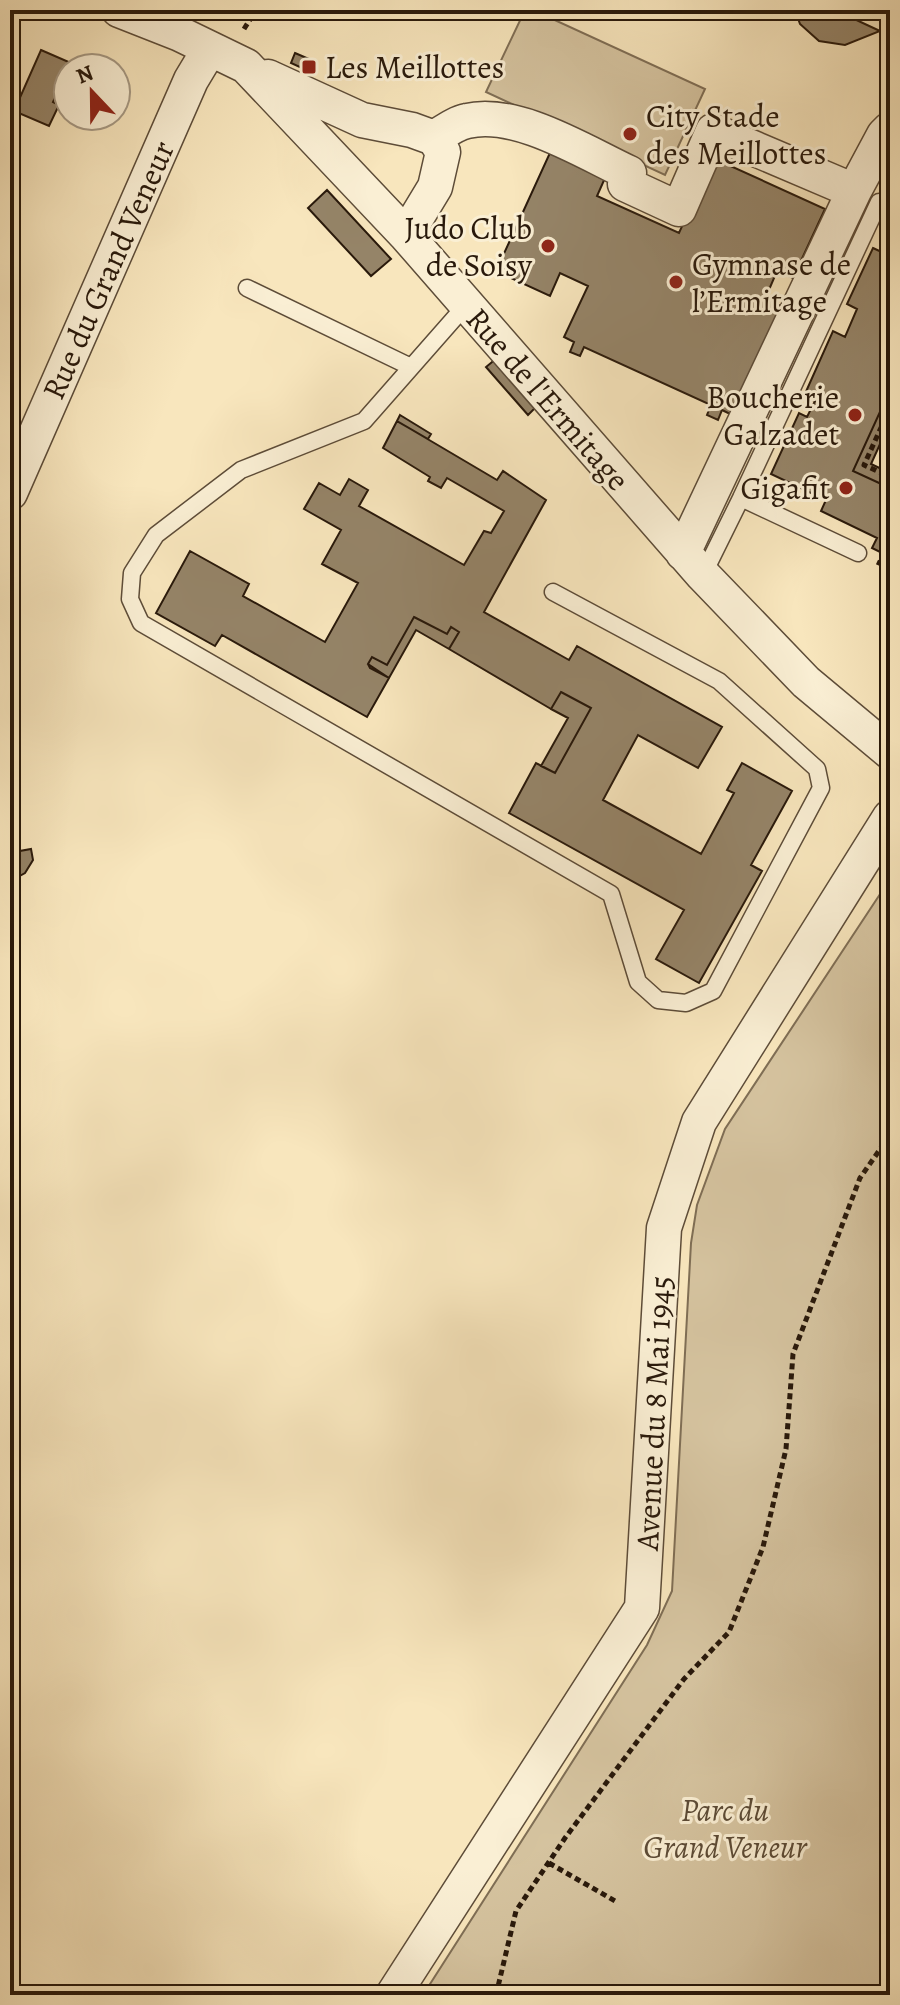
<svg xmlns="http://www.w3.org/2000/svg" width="900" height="2005" font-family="Alegreya,serif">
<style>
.green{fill:#d5c39f;stroke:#7f6e55;stroke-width:2}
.building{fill:#958468;stroke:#29190b;stroke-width:2}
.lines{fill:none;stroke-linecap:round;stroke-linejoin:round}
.lane-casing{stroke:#5d4c38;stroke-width:19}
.street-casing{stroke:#5d4c38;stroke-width:37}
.path{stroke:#29190b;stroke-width:5;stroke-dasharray:6 4;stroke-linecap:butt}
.lane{stroke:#faefd4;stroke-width:16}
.street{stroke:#faefd4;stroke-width:34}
.poi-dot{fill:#8f2418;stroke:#faefd4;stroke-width:3}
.labels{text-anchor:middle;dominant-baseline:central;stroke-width:6;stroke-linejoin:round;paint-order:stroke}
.poi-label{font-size:32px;fill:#29190b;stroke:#faefd4;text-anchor:start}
.street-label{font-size:32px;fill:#29190b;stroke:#faefd4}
.park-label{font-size:32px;font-style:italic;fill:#5d4c37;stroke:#faefd4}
</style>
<rect width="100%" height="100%" fill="#f8e6bd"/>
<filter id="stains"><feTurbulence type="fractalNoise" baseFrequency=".0025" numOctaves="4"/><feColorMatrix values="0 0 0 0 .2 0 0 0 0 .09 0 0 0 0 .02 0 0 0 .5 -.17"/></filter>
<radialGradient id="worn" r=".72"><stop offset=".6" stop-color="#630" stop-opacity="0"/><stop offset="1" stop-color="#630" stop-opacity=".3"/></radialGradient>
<!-- green -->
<path class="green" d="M525 10H533L705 89 665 175 486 92Z
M890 879V1995H423L647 1645 672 1591 691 1243 697 1205 725 1129Z"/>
<!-- building -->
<path class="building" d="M795 10H835L880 31 845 45 819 41 800 24Z
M41 50 71 63 53 102 59 105 49 126 14 111Z
M295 53 309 59 304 69 291 63Z
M554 144 609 169 597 196 679 233 713 158 825 209 793 278 777 271 765 299 781 306 732 415 722 410 718 420 707 415 711 405 584 347 580 356 570 352 574 342 564 337 588 286 560 273 550 296 496 271Z
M327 190 391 259 371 276 308 208Z
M873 248 890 256V390L853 471 890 488V557L872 548 877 538 821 511 826 500 771 474 799 413 807 417 815 401 804 396 833 331 845 337 857 309 847 304Z
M497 358 538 405 528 415 486 367Z
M890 390V422L871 464 890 473V488L853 471Z
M400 415 431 434 428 439 397 421Z
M397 421 497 480 503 471 546 500 484 612 569 660 577 646 722 727 698 768 638 735 603 800 701 854 734 793 727 790 742 763 792 791 751 865 762 871 699 983 656 959 684 910 509 813 536 763 555 773 591 708 561 692 551 709 449 649 459 632 451 627 447 634 414 617 387 665 372 657 368 664 389 678 367 717 222 635 215 646 156 613 190 551 249 584 243 596 325 642 358 583 322 564 341 530 304 509 319 483 340 495 349 479 368 490 359 506 464 565 484 531 491 533 504 511 447 478 441 488 428 481 430 477 383 448Z
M414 617 447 634 451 627 459 632 449 649 416 630 389 678 370 668 368 664 372 657 387 665Z
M561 692 591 708 555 773 541 766 568 718 551 709Z
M31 849 33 860 25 873 16 878 11 869 20 851Z"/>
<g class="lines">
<!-- lane casing -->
<g class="lane-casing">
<path id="lane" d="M247 288 411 367
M466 305 364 421 241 470 156 535 132 573 130 599 141 623 611 894 638 982 658 1000 686 1003 713 991 821 788 817 769 719 681 553 592
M741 498 858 553
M703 575 741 498 879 202 890 208"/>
</g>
<!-- street casing -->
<g class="street-casing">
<path id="street" d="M119 10 180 34 246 66 406 235 703 575 806 682 890 752
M268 77 362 120 412 130 434 138 443 152 435 187 406 235
M434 138C444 132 456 123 467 121 516 109 584 152 629 173L625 184 679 209 713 131 854 191
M10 493 191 80 209 50
M683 553 854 191 884 135 890 129
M393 1995 642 1608 664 1228 699 1122 890 817"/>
</g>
<!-- path -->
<path class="path" d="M244 29 256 10
M890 408 864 465 890 477
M877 562 890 568
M549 1863 615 1901
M496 1995 516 1911 565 1838 684 1679 729 1632 763 1547 786 1449 793 1354 860 1178 890 1135"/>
<!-- lane -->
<use href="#lane" class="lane"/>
<!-- street -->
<use href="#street" class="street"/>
</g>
<!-- markers -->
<g class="poi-dot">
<rect x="301" y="59" width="16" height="16" rx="4"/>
<circle cx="630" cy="134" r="8"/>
<circle cx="548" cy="246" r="8"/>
<circle cx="676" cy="282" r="8"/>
<circle cx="855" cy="415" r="8"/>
<circle cx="846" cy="488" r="8"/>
</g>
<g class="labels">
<!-- poi labels -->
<g class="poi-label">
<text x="325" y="67">Les Meillottes</text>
<text x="646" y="116">City Stade<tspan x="646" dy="37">des Meillottes</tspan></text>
<text x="532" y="228" text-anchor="end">Judo Club<tspan x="532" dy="37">de Soisy</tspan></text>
<text x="692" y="264">Gymnase de<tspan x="692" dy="37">l’Ermitage</tspan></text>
<text x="839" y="397" text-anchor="end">Boucherie<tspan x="839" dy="37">Galzadet</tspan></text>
<text x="830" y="488" text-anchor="end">Gigafit</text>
</g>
<!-- street labels -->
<g class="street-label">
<text transform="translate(108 270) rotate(-66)">Rue du Grand Veneur</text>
<text transform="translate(548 399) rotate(49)">Rue de l'Ermitage</text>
<text transform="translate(654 1413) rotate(-87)">Avenue du 8 Mai 1945</text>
</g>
<!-- park labels -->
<g class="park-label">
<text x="725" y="1810">Parc du<tspan x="725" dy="37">Grand Veneur</tspan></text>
</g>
</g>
<!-- margin -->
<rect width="900" height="2005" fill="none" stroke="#f8e6bd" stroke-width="40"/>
<rect x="12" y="12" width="876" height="1981" fill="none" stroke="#29190b" stroke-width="4"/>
<rect x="20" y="20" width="860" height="1965" fill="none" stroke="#29190b" stroke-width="2"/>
<!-- north arrow -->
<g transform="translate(92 92) rotate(338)"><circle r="38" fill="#faefd4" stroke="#a69984" stroke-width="2"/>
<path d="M0-6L14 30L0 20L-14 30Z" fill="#8f2418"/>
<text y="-12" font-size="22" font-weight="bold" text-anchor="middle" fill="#29190b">N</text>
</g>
<rect width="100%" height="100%" filter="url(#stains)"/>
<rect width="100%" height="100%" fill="url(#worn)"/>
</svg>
